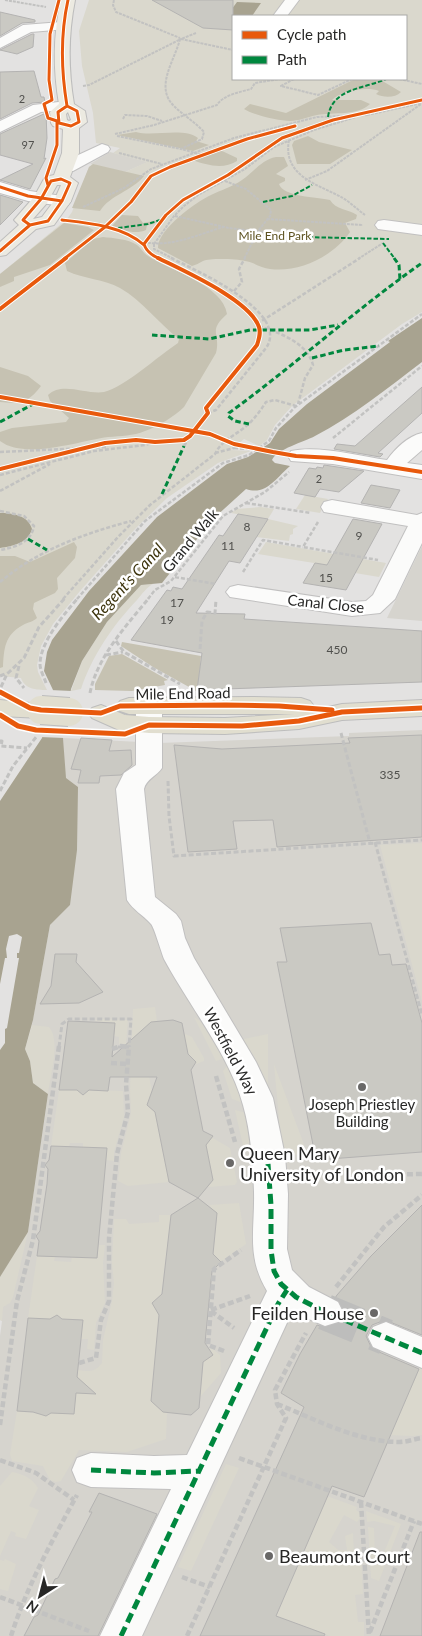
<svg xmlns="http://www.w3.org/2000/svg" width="422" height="1636" font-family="Lato,sans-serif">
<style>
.built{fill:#d6d4ce}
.green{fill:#dad8cd;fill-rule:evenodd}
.forest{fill:#c6c2b2}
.water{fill:#a8a390}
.pier{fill:#e3e2e1}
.building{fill:#cac9c3;stroke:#b4b3b2}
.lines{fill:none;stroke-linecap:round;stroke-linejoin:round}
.minor-tunnel{stroke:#bdbdbc;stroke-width:36;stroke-dasharray:36 18;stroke-linecap:butt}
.minor-casing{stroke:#c1c0c0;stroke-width:2}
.major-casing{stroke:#bdbdbd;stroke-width:2}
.highway-casing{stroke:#bdbdbd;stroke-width:2}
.path-far3{stroke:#c2c2c1;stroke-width:2;stroke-dasharray:3 1;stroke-linecap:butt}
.path-far2{stroke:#c2c2c1;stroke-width:2.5;stroke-dasharray:4 2;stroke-linecap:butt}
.path-far1{stroke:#c2c2c1;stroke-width:3;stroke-dasharray:5 2.5;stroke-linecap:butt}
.path{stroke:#c2c2c1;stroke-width:4.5;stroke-dasharray:6 3;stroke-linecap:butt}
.minor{fill:#fbfbfa;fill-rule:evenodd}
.major{fill:#eceae1;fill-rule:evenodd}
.highway{fill:#e1decf;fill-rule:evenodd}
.highway-bridge-casing{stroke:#bdbdbd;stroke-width:30;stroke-linecap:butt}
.path-bridge{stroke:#c2c2c1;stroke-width:2.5;stroke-dasharray:4 2;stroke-linecap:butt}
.highway-bridge{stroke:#e1decf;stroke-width:28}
.quiet-far2{stroke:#00873e;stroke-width:2;stroke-dasharray:4.5 2;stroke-linecap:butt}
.quiet-far1{stroke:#00873e;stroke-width:3;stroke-dasharray:5.5 3;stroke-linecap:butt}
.quiet{stroke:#00873e;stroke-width:5;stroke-dasharray:10 5;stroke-linecap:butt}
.cycleway-far2-casing{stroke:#fff;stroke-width:5}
.cycleway-far1-casing{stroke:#fff;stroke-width:6}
.cycleway-casing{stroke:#fff;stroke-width:8}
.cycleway-far2{stroke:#e8590c;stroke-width:3}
.cycleway-far1{stroke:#e8590c;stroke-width:4}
.cycleway{stroke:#e8590c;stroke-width:5}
.poi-dot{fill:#696867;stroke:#fff;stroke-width:2}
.labels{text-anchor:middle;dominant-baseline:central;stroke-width:5;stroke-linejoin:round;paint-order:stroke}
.far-number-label{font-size:11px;fill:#50504d}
.far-park-label{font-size:12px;fill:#5d5220;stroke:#fff}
.number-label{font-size:12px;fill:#50504d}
.street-label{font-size:15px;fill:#272726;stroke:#fff}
.poi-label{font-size:15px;fill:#272726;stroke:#fff}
.water-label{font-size:16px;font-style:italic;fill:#3c330c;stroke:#fff}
.near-poi-label{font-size:18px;fill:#272726;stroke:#fff;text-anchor:start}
</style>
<rect width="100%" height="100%" fill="#e3e2e1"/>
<!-- built -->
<path class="built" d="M110 152 148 162 125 172 90 164Z
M422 546V621L387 618Z
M422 730V1636H0V1336L2 1321 0 1320V1277L28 1232 48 1094 32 1025 50 925 70 905 63 738 159 743 349 736V733Z"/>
<!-- green -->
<path class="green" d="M89 0H422V312L402 324 292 406 275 425 267 440 259 446 244 439 231 450 251 451 218 463 167 498 136 528 80 591 53 624 41 646 37 665 38 672 47 690C36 690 25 689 21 678L0 676V274L67 219 72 212 89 167 93 164 125 172 147 162 113 153 120 148 96 143 93 113 82 66 79 31ZM233 16H406V79H233Z
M305 495 328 499 324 506H322L323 507 320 513 296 509Z
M261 507 274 509 268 519 298 526 293 529V534L290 535 289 541 256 537 267 519 231 513 236 509Z
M266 542 386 563 379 577 313 566 314 563 258 554Z
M153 584C147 587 142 594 137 600 113 625 92 656 81 689L71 691 82 661 107 622 141 585Z
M422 843V1002L380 845Z
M155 1007 157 1022 143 1044 153 1097 147 1103 150 1108 155 1110 169 1182 128 1186 118 1181 121 1153 131 1113 130 1091 133 1009Z
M194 1017 216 1032 229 1057 216 1061Z
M98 1019 128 1020 126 1044H119V1037L114 1036 115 1023 95 1021Z
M32 1025 49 1027C61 1041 50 1076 48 1094L33 1083 30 1061 25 1049Z
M183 1033 192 1037 204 1058V1061L194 1065 195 1061 189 1059Z
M268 1034V1084L272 1100 239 1040Z
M231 1061 249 1105 232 1099 223 1071Z
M274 1064 309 1158 282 1151Z
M59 1090H77L82 1093 89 1090 123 1091 124 1117 114 1152V1161L106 1160 107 1148H83V1143H70L69 1147 51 1146Z
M235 1110 250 1114 255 1135 244 1150Z
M211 1137 230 1148 237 1182 235 1185 208 1187 213 1180 205 1142Z
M239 1203 246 1244 218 1264 219 1259 213 1257 217 1214 209 1205Z
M159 1215H171L161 1296 154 1302 160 1312 151 1400 163 1412 167 1413 166 1439 127 1452 79 1450 61 1481 56 1482 50 1480 43 1466 12 1461 10 1454 17 1411 48 1415 76 1393H82L84 1383 77 1378 78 1370C88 1372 96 1372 102 1363L103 1340 112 1301 114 1283 112 1264 114 1219H126L129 1224 159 1222Z
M28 1232 13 1297 10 1303 3 1307 2 1321 0 1320V1277Z
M99 1245H105L103 1263 105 1303 96 1323 94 1350 87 1349 88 1339H81L83 1321 62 1319 56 1317 50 1319 28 1318 37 1256 55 1257 54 1261 71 1262 72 1257 97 1258Z
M205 1347 213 1349 220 1355 221 1373 200 1397 204 1359 209 1358 211 1353Z
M422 1361V1435L413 1436 386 1435 396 1422Z
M226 1464 239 1468 191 1571 178 1567Z
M12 1472C23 1474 32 1478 38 1488L29 1506 39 1510 26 1539 15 1536 16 1533 11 1531 0 1556V1486Z
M327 1496 357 1507 356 1510 360 1513V1518L357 1522 344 1515 329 1542 338 1550H347L345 1536 353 1533 354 1554H361L363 1594 355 1595 358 1622H364V1636H330L276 1616Z
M366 1511 401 1524 379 1581 371 1578 368 1527 374 1528 375 1559 380 1562 395 1526 374 1521 367 1522Z
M5 1559 16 1564 8 1591 0 1589V1560L4 1561Z"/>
<!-- forest -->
<path class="forest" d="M355 79H379L401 92C395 98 384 98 376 94L379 91C367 86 340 91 332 100H361L370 104C358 116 333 112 317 115 308 117 298 121 290 121 279 121 253 115 244 109L250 104 286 113Z
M136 132C153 137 184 127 198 138L196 141 209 145 193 151 117 135Z
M308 136 319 142 352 150 330 164H297L292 145 294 141Z
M220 150 237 158V161C223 170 207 165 192 160Z
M276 157H284L288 166 276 174 285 178V181L279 184C283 197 317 197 330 200 336 210 348 209 357 215L356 219 345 223 350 232C334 256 299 273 270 269 261 268 253 262 245 261 237 259 210 258 203 261 199 263 196 265 192 266L158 248C157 230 196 202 211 195 221 190 232 187 242 180 254 172 261 160 276 157Z
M93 164 144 176C132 191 110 195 100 211L72 208 89 167Z
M122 215 138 216 143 223 158 220 154 224 147 225 146 230C135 235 122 230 112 226Z
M64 223 88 227 94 230 50 265 14 277V281L0 287V274Z
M103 237C113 238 128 239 137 245 141 248 143 253 148 256 169 270 223 285 227 314 207 332 221 332 216 353L184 407C175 416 157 427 145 431 133 436 121 436 108 437 79 441 25 460 0 441V432L12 428 66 422 69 418 50 401 48 395C62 381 87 395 104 392 125 387 158 356 178 343L179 339C158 323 143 301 120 288 104 279 84 279 67 271L65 263 93 239Z
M0 367 28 376 41 386C28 403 21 404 0 402Z
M74 542 77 547 75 558 57 578 58 589 55 593 34 603 33 609 37 618C33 622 28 622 23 625 4 635 4 650 3 667L0 668V556H15L30 562Z
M122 642 201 656 198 692 153 667 121 646Z
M122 654 168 680 164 681 165 685 132 691 95 690V684L109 656Z"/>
<!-- water -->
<path class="water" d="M237 2 261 3 252 16 226 17Z
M422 318V362C388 388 353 416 315 436 304 442 277 449 272 460L275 463 290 466C276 478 266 496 246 489L213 519 162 583 141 585 107 622 82 661 71 689 63 738 66 778 78 787 77 850 70 905 50 925 33 1020 25 1049 30 1061 33 1083 48 1094 28 1232 0 1277V1050L5 1043V1029L7 1028 19 958H17V953H19L22 937 17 934 9 936 6 949 7 958H5L0 984V801L42 738 53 690 44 671 47 652 52 640 89 591 157 517 227 464 248 457 270 443 279 429 307 404 390 342 388 341Z
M0 513C12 513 28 515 32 529 28 543 13 546 0 548Z"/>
<!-- pier -->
<path class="pier" d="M50 690 72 691 64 738 40 737Z"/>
<!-- building -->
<path class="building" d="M152 0H233V30L203 28Z
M0 12 35 20V22L22 23 0 36Z
M32 34H34L33 47 17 54 0 50Z
M34 71 41 97H44L45 102 32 103 0 119V72Z
M46 113 47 138 44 159 46 158 30 189 0 180 33 164 0 155V134Z
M0 195 23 202 0 225Z
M422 387V413L378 453 383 454 380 457 334 449 337 444 355 446Z
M324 465 364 471 339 492 320 489 315 497 294 493 309 468 316 469 317 467 323 468Z
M371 485 400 490 390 508 361 503Z
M238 514 268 519 240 563 229 561 196 613 245 614 244 619 422 631V682L197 690 202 653 131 640 167 590 171 591 173 587 182 589 219 535 223 536Z
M353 519 382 524 346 590 303 583 315 563 327 565Z
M422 735V837L277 847 273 820 233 821 237 849 188 852 174 745 222 749 350 743 348 738Z
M81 738 112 740 109 751 131 750 132 765 121 775 100 776 99 783H78L81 770 71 769Z
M371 923 379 955 390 954 392 965 406 964 422 1023V1152L316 1160 277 962H287L280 928Z
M55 954H77L76 962 103 992 79 1003 40 1004 51 986Z
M173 1020 182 1023 188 1054 196 1062 191 1070 203 1131 213 1136 206 1145 213 1180 198 1198 217 1213 213 1254 221 1262 212 1271 205 1343 213 1355 203 1362 199 1408 191 1415 163 1412 151 1401 159 1315 152 1303 162 1294 171 1215 198 1198 169 1182 155 1112 147 1105 157 1077H110L108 1091 89 1090 83 1095 77 1090H59L68 1021 115 1023 112 1057 151 1022Z
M51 1146 107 1148 97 1258 37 1256 39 1241 36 1236 40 1231 47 1184 48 1169 45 1165 49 1160Z
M422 1205V1335L385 1320 372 1325 366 1336 372 1349 419 1369 364 1497 332 1486 276 1616 325 1634 324 1636H200L304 1407 281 1393 300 1354 317 1325 326 1328 340 1323 345 1311 340 1301 335 1298 337 1295 371 1256Z
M57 1315 62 1319 83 1320 77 1377 96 1394 76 1393 74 1414 51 1413 46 1416 33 1412 17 1411 28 1318 50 1319Z
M99 1493 157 1514 98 1636H24L34 1617 38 1615 55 1579 58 1578 92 1512H89Z
M420 1532H422V1636H380Z"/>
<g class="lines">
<!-- minor-tunnel -->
<path class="minor-tunnel" d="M325 1312 386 1337"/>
<!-- minor casing -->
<g class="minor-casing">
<path id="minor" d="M285 0H299L287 16H273Z
M62 22 67 23 69 26 67 29 31 32 0 48V38L23 25Z
M67 101 72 103 75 106 72 109 41 112 0 132V121L33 105Z
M102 144 108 146 110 149 108 152 73 171H61L59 167 61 163Z
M0 182 30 191 68 197 71 201 68 205 62 206 28 201 0 193Z
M384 220 422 225V235L378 229 375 225 378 221Z
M422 433V450L407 463 422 465V479L333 464 291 461 288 456 291 451C319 445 359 456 387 460 395 449 408 436 422 433Z
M332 500 417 515 422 513V543L395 599 380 613 352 616 230 597 226 592 230 587 238 585 352 602 366 601 373 595 408 526 324 512 321 507 324 502Z
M149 698 158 701 162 706V768C157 776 146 779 144 789L155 897 176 914 181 921 185 938 194 958 256 1062 273 1098 285 1156 288 1194 287 1249 292 1270 309 1287 338 1302 343 1312 338 1322 325 1326 292 1312 142 1636H100L171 1489 91 1487 77 1482 72 1470 77 1458 91 1453 154 1456 187 1455 267 1291C246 1256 255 1230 254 1192 253 1163 251 1133 243 1105 230 1056 188 1004 164 959 161 951 154 927 151 924 143 915 133 910 127 900L116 789 124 773 136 765V706L140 701Z
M386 1322 422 1337V1368L373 1347 368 1337 373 1327Z"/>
</g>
<!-- major casing -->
<g class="major-casing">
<path id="major" d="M61 0H75C68 35 68 68 74 104L85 111 87 122 79 128V153L70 177 78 183 71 201 54 225 36 229 6 255 0 256V242L19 225 14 220 34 197 45 177 54 175 62 153 63 129 53 126 51 123 50 112 59 104C53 69 53 35 61 0ZM68 112 71 120 69 121 67 120 66 114ZM57 185H61L54 201 42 217 33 219 47 203Z"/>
</g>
<!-- highway casing -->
<g class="highway-casing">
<path id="highway" d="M251 697 301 698 310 701 314 706 310 711 342 704 422 700V716L342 720 299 729 225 734 149 733 119 730 92 718 88 713 92 708 101 705 125 715 149 717 225 718 294 714H129L120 711 116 706 120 701 129 698Z
M0 700 50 705 54 710 50 715 41 718 0 716Z"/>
</g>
<!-- path-far3 -->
<path class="path-far3" d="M5 0 46 7
M114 0 113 5 116 12 180 38
M196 33 181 39 233 50
M180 39C175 60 154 87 174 106 183 115 195 122 204 132L202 139 181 149 203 155
M294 79 281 86 318 95 352 79
M399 79 422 84
M83 86 89 85 181 39
M367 115 422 103
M123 119 125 115 147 116 162 121
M115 134 154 125 217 105C223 95 240 92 251 89L255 83 280 79
M117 136 181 149
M289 140C282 177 320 185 343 198 351 203 358 210 365 215
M119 153 162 164
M305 180 327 171 421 104
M225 181 246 189 271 210 270 216 258 231 244 259
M83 207 124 188 151 169 234 138 317 117 368 115
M175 216 229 228 302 237
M267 219 363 225
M140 241C168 249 197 235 223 227
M154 244 174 216 184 206 198 195 245 169 274 147 314 130 356 117
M154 244V249L174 259
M358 259 383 243"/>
<!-- path-far2 -->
<path class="path-far2" d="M171 258C195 270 291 312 266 348L216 410 208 413
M234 291 242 282 239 269 245 258
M257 324 360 258
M259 326C279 333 307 342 313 365L305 378 298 404
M333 438 422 366
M184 446 190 436
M0 452 108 447
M215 453 234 448
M0 475 94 451 145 445 155 442
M0 491 50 464
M246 503 311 513
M0 511 24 516 34 526C31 543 15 547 0 550
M318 522 303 547 378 560
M243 572 263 540 303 547
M175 577 216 584
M0 582C38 550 83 534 131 521
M63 599 118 537 150 505 215 454C221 441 234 436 245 427 254 420 260 411 266 402L275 400 296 406
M77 599 145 521 223 463 249 455 269 441 276 428 295 407 422 314
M148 599 155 590 171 581 223 516 265 492 289 472"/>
<!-- path-far1 -->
<path class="path-far1" d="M116 641 124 652 180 684
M200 649 202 621 207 612 215 613 216 600
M106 655 123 652
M19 666 16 678 24 688
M0 676 7 673
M46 683C44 677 40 670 40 664 40 642 65 613 78 598
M1 687 7 674 24 658 39 627 65 598
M90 693C97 657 126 626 149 598
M341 733 370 843
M0 741H2L1 746 27 748
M168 781 169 816 174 856 422 840
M0 791 13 766 37 736
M375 842 422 1015
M59 1047 62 1024 69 1019H131L129 1047
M118 1047H129"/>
<!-- path -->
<path class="path" d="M112 1049 121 1046 129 1047
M111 1063 127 1064
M216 1076 235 1142
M299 1172 359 1175 422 1174
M336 1287 384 1227 422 1195
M211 1310 250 1296
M211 1311 234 1328
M224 1351 208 1345 214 1269 241 1250
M79 1363 96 1358 101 1320 109 1301V1238L117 1154 128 1112 126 1084 129 1046
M277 1404C315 1419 357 1442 399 1442 407 1442 414 1439 422 1438
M0 1425 17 1301 33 1240 59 1046
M239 1458 422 1524
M0 1460 36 1473 74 1500
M361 1502 369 1636
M182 1577 210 1587
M0 1597 89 1631
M370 1632 414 1521
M11 1636C27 1586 52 1541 77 1495
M187 1636 286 1418 277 1404 275 1390 306 1333"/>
<!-- minor -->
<use href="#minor" class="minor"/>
<!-- major -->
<use href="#major" class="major"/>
<!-- highway -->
<use href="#highway" class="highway"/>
<!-- highway-bridge casing -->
<g class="highway-bridge-casing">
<path id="highway-bridge" d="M41 710 69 712"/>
</g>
<!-- path-bridge -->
<path class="path-bridge" d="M234 448 265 450"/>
<!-- highway-bridge -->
<use href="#highway-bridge" class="highway-bridge"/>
<!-- quiet-far2 -->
<path class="quiet-far2" d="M328 117C332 88 364 89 386 79
M263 202 292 196 312 185
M118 228 148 224 160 220
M302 237 389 239
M383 243 395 259"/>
<!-- quiet-far1 -->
<path class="quiet-far1" d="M394 258 399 265 400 280
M152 335 209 339 250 330H310L338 325
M312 358 344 350 379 346
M0 422 35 403
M249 424 235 421 228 416 229 413C295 365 355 310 422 263
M162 494 184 446
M28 539 47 550"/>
<!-- quiet -->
<path class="quiet" d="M268 1164 271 1205V1250L274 1271 281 1284 296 1297 321 1310 422 1353
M91 1470 154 1473 199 1471
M121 1636 278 1304 287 1290"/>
<!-- cycleway-far2 casing -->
<g class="cycleway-far2-casing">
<path id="cycleway-far2" d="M67 106C61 70 60 36 68 0
M67 106 77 111 79 122 71 126 59 123 58 112Z
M61 179 70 183 62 201 48 221 30 225 23 220 41 199 51 181Z
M48 185 46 178 57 145V121L48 118 44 104 52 100 49 80 50 34 59 0
M0 187 28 196 62 201
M62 220C89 223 123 226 144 245
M0 251 30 225
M64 259 105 227 131 202 151 176 170 167 247 139 295 126
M160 259C153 256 146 252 144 244L166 215 183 200 228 175 282 138 333 120 422 100"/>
</g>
<!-- cycleway-far1 casing -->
<g class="cycleway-far1-casing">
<path id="cycleway-far1" d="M0 309 66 258
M0 397 210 434 234 444 273 452 296 456 333 458 422 472
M0 469 105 443 136 440 155 442 184 440 190 436 208 413 206 408 257 345C259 339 261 333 259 327 250 300 182 270 158 258"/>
</g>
<!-- cycleway casing -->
<g class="cycleway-casing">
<path id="cycleway" d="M0 692 30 708 41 710 101 713 120 706 226 705 279 706 332 710
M0 715 18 726 36 730 125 734 149 725 242 726 299 721 342 712 422 708"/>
</g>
<!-- cycleway-far2 -->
<use href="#cycleway-far2" class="cycleway-far2"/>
<!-- cycleway-far1 -->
<use href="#cycleway-far1" class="cycleway-far1"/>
<!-- cycleway -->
<use href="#cycleway" class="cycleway"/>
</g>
<!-- markers -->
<g class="poi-dot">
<circle cx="362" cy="1087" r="5"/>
<circle cx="230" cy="1163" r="5"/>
<circle cx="374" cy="1313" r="5"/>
<circle cx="269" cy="1556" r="5"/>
</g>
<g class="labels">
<!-- far-number labels -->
<g class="far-number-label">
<text x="22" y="98">2</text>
<text x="28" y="144">97</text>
<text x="319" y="478">2</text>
</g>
<!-- far-park labels -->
<g class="far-park-label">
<text x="275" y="235">Mile End Park</text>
</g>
<!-- number labels -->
<g class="number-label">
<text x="247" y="526">8</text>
<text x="359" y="535">9</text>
<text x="228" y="545">11</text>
<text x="326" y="577">15</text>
<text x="177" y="602">17</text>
<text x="167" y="619">19</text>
<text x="337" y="649">450</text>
<text x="390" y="774">335</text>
</g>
<!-- street labels -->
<g class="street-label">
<text transform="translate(190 540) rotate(-50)">Grand Walk</text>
<text transform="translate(326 603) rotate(6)">Canal Close</text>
<text transform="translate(183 693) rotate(-1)">Mile End Road</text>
<text transform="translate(231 1051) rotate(62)">Westfield Way</text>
</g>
<!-- poi labels -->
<g class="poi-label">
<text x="362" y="1104">Joseph Priestley<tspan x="362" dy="17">Building</tspan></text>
</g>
<!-- water labels -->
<g class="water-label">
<text transform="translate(127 581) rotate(-47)">Regent's Canal</text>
</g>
<!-- near-poi labels -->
<g class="near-poi-label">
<text x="240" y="1153">Queen Mary<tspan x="240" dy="21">University of London</tspan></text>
<text x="364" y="1313" text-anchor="end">Feilden House</text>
<text x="279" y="1556">Beaumont Court</text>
</g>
</g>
<!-- legend -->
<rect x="232" y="15" width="175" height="65" fill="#ffffff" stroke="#a9a9a8"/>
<rect x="242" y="31" width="25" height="8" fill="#e8590c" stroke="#a9a9a8"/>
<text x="277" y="40" font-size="15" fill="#272726">Cycle path</text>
<rect x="242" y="56" width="25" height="8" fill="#00873e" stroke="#a9a9a8"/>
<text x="277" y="65" font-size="15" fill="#272726">Path</text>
<!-- north arrow -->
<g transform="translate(40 1596) rotate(216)" stroke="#ffffff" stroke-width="4" paint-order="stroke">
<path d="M0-4L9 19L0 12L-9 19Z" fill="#272726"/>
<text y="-8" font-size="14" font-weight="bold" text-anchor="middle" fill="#272726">N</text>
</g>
</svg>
